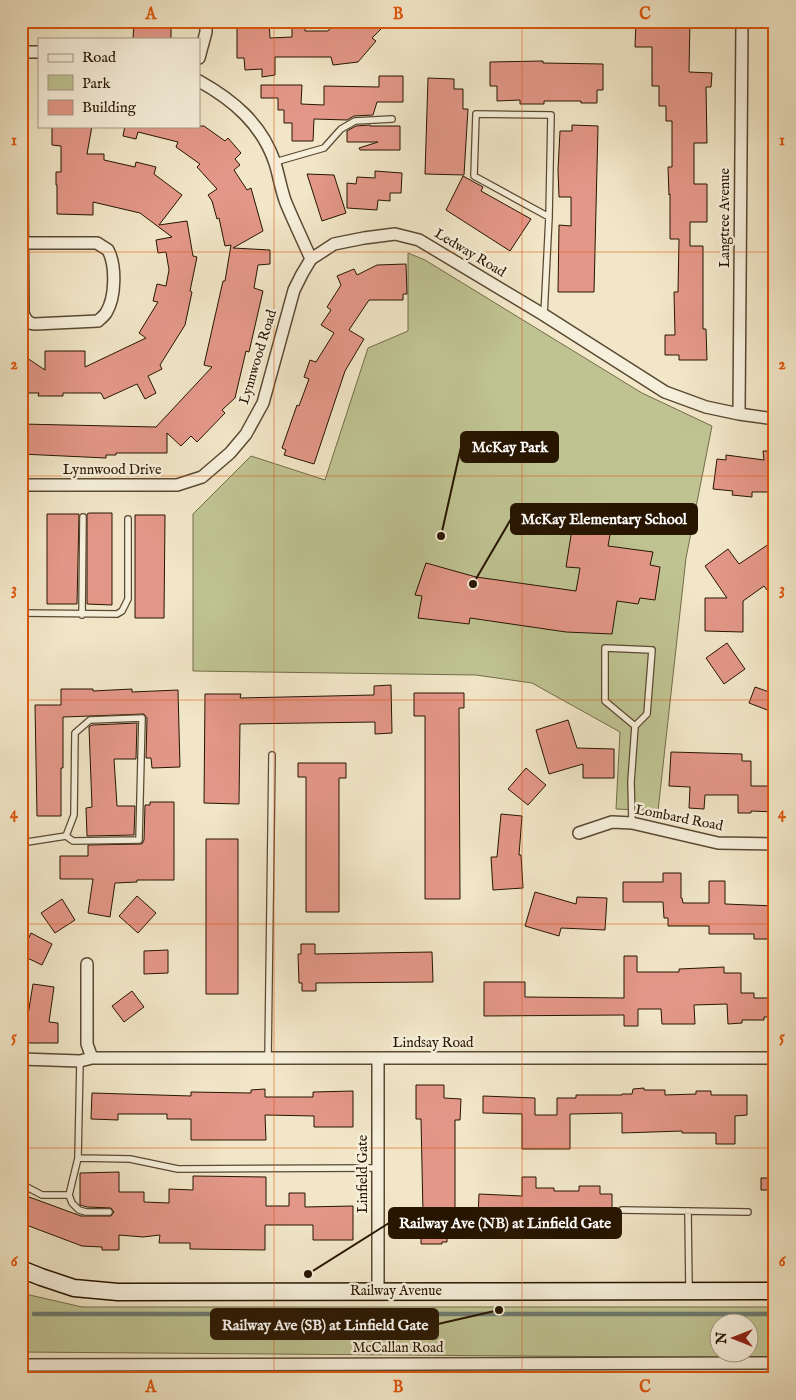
<svg xmlns="http://www.w3.org/2000/svg" width="796" height="1400" font-family="'IM FELL English',serif">
<style>
.green{fill:#bfc392;stroke:#736c49;fill-rule:evenodd}
.lines{fill:none;stroke-linecap:round;stroke-linejoin:round}
.stream{stroke:#6d7a70;stroke-width:4.5}
.building{fill:#e39788;stroke:#271500}
.lane-casing{stroke:#5a4932;stroke-width:8}
.street-casing{stroke:#5a4932;stroke-width:14}
.secondary-casing{stroke:#271500;stroke-width:19}
.lane{stroke:#f6efdb;stroke-width:5.5}
.street{stroke:#f6efdb;stroke-width:11}
.secondary{stroke:#f6efdb;stroke-width:16}
.grid{fill:none;stroke:#de560b;stroke-width:1;stroke-opacity:0.55}
.labels{text-anchor:middle;dominant-baseline:central;stroke-width:5;stroke-linejoin:round;paint-order:stroke}
.street-label{font-size:14px;fill:#271500;stroke:#f6efdb}
.leader{fill:none;stroke:#271500;stroke-width:2}
.callout-dot{fill:#271500;stroke:#f6efdb;stroke-width:2}
.callout{fill:#271500;stroke:#271500;stroke-width:2}
.callout-label{font-size:15px;text-anchor:middle;font-weight:bold;fill:#fff}
.neatline{fill:none;stroke:#de560b;stroke-width:2}
.grid-label{font-size:16px;text-anchor:middle;font-weight:bold;fill:#de560b}
</style>
<rect width="100%" height="100%" fill="#f1e6c7"/>
<filter id="stains"><feTurbulence type="fractalNoise" baseFrequency=".004" numOctaves="4"/><feColorMatrix values="0 0 0 0 .2 0 0 0 0 .09 0 0 0 0 .02 0 0 0 .5 -.17"/></filter>
<radialGradient id="worn" r=".72"><stop offset=".6" stop-color="#630" stop-opacity="0"/><stop offset="1" stop-color="#630" stop-opacity=".3"/></radialGradient>
<!-- green -->
<path class="green" d="M408 253 425 260 642 393 712 426 686 558 658 811 616 809 620 732 532 683 476 675 193 671V514L251 456 325 480 368 348 408 331Z
M21 1293 82 1307H775V1358L21 1352ZM718 1322H748V1352H718Z"/>
<g class="lines">
<!-- stream -->
<path class="stream" d="M34 1314H775"/>
</g>
<!-- building -->
<path class="building" d="M134 21H171V39H133Z
M237 21H269L270 38 292 37V25H305V31H328L337 21H389L372 38 376 41 358 62 333 65 331 57H275V75L262 77V69L245 70 244 58H237Z
M636 21H690L689 72 712 73 711 87H706L707 143H694V184H707V222H690V246H703V329H706L707 360H679V355H665V335H675L674 292H678L679 239H670V194L669 195 668 167H672V121H666V106H659V86H652V47H635Z
M543 61V63L603 64V90H597V103H581V101H544V104H520V100L497 101V86H490V62Z
M379 76H403V102H377L373 115 354 116 347 120 314 119 313 141H292V123H284V110H278V98H261V85H302L301 104 324 105V86L379 87Z
M428 78 454 79V89H463V109H468L464 175 425 174Z
M370 125V126H400V150H360L359 148 378 142H347V131L356 126Z
M572 125 598 126 594 292H558L559 225 571 226V197H559L558 170 560 131H572Z
M52 126H92L87 154H104V160L135 167 136 162 156 167 154 174 182 195 159 225 187 221 193 256 197 257 190 291 192 292 185 325 160 365 162 369 148 376 156 393 145 399 137 384 104 399 101 393H63V396H38L39 393H21V354L45 370V351H85V367L146 338 139 333 158 302 153 301 157 284 166 286 169 270 166 252 158 253 156 240 172 237 140 213 93 202V215L57 214V185H56V172H61V146L52 145Z
M125 126H204L225 141 228 138 241 153 235 159 240 165 234 170 247 190 251 188 263 231 233 248 270 250V264L258 265 254 288 263 291 249 352 246 351 235 398 222 410 225 413 197 442 191 436 181 446 167 433V453H116V455H106V458L21 454V424L156 427 212 367 204 365 223 281H225L231 245 225 246 219 218 217 219 212 201 208 195 217 189 197 167 200 164 176 147 178 142 138 132 136 139 123 136Z
M375 171 402 173 401 193H390V201L378 200 377 210 347 208V183L356 184 357 177 375 178Z
M307 174 334 175 346 213 322 221Z
M463 176 483 187 481 191 531 219 510 251 446 210Z
M406 264 407 294H403V300H369L349 330 364 339 345 371 314 464 284 455 286 450 282 448 297 405 299 406 309 379 304 377 310 360 316 362 334 333 321 325 331 310 327 307 341 285 337 276 354 269 357 275 377 265Z
M763 451H775V492H752V497L732 495 733 491 713 489 717 459 726 460V455L764 460Z
M89 513H112V605L87 604V514Z
M47 514H79L77 604H47Z
M135 515H165L164 618H135Z
M573 523 611 529 608 546 653 552 650 565 660 567 655 600 640 598 638 604 617 601 612 634 566 632 470 618 469 624 418 618 422 596 415 595 426 563 476 577 576 591 580 568 566 567Z
M775 540V585L767 590 764 586 743 601V632L705 631V598H727L705 566 728 549 739 564Z
M727 643 745 669 724 684 706 658Z
M391 685 392 733 375 734V722L240 724 239 804 204 803 205 694H241L240 698 374 695V686Z
M755 687 775 694V713L749 703Z
M61 689H93V691L132 689V692L178 690 180 767 152 768 151 758H146L147 718 144 714 63 717V768H61V816H37L35 705H61Z
M414 693H464V708H459L460 899H425V716H414Z
M568 720 577 748 614 749V778H583V764L549 774 536 730Z
M137 723 136 759H114L117 806H135L134 835 87 836 86 808 92 807 89 727 92 725Z
M671 752 742 754V761H751V786H775V812L751 811V813H738V795H705L704 809 689 808 690 787 669 786Z
M298 763H346V778H339V912H306V777H298Z
M526 768 546 785 528 805 508 789Z
M150 802H174V880H137V882L115 883 110 917 88 913 93 879H60V856H88V845L142 844 144 840 145 805H150Z
M501 814 522 816 519 855H521L523 888 493 890 491 857H497Z
M206 839H238V994H206Z
M663 873H681V898H682L683 903H709V881H725V904L775 906V939H754V934H709V926H668V918H664L663 902H623V882H663Z
M535 892 576 904 577 897 607 898 605 930 561 928 559 936 525 926Z
M137 896 156 913 138 933 119 916Z
M62 899 75 920 55 933 41 913Z
M31 933 52 944 42 965 21 955Z
M301 944H315V954L432 952 433 982 316 983V991H302V983H299L298 954H301Z
M168 950V973L144 974V951Z
M624 956H637V972H679V969L724 967V973H741V993H754V998H775V1012H770V1017H764V1020H742V1023L728 1024 727 1004 694 1005 695 1024H662L661 1009H638V1026H624V1015L484 1016V982H525V997L624 998Z
M33 984 54 987 49 1022 58 1023V1043H27V1021Z
M132 991 144 1007 124 1022 112 1006Z
M416 1085H444V1098L461 1099 460 1120H455V1209H447V1242H442V1244H421V1214H423L421 1119H416Z
M644 1088V1090H665V1095L696 1094V1091H711V1095H747V1115L735 1116V1144H716V1133H682V1131L622 1133V1113L570 1114V1149H522V1114L483 1113V1096L535 1098V1115H557V1098H576V1095H622V1094H632L633 1089Z
M265 1089V1097H313V1092L353 1091V1127H314V1116L265 1115 266 1140H191V1119H167V1114H118V1120L91 1119 92 1093 191 1096V1092L251 1093V1090Z
M119 1172V1192H144V1202L169 1203V1189L193 1190V1176L266 1177V1206H289V1193H305V1207L353 1206V1240H313V1225H265V1250L190 1249V1243H159L160 1235 143 1237 119 1235V1250H102V1247L82 1246 21 1223V1194L81 1216H111L114 1212 111 1208 87 1207 80 1205V1173Z
M522 1177H536V1188H554V1191H579V1186H600V1194H612V1210L571 1211V1223H522V1217L478 1216 479 1194 522 1196Z
M761 1178H775V1190H761Z"/>
<g class="lines">
<!-- lane casing -->
<g class="lane-casing">
<path id="lane" d="M275 162 324 148 341 129 355 121 392 119
M544 315 549 217 551 115 476 114 474 176 549 217
M21 613 117 614 122 611 128 599V519
M82 615 83 517
M632 823 631 782 635 726 647 714 652 650 605 648V701L635 726
M21 843 66 836 73 841 139 840 142 718 90 720 75 733 74 815 66 836
M268 1058 272 755
M80 1061 78 1158 69 1195 72 1203 79 1210 86 1212H109
M78 1158 130 1159 178 1169 377 1168
M21 1184 42 1195H69
M622 1210 748 1212
M688 1211 689 1289"/>
</g>
<!-- street casing -->
<g class="street-casing">
<path id="street" d="M21 37 22 21
M21 52H39
M199 58 206 32V21
M21 79 23 313C25 319 28 324 35 324L98 321C100 319 104 316 106 313 116 297 116 265 108 250L97 243H24
M199 81C233 100 262 124 275 163 279 176 281 190 286 203 294 222 303 241 311 259
M739 414 742 21
M21 485H177L202 477 230 453 246 434 263 403 294 290 302 274 311 259 334 244 364 238 395 234 419 240 544 315 665 392 706 407 739 414 775 419
M579 833 612 822 632 823 718 843 775 844
M87 964V1044L92 1058
M378 1058V1291
M21 1059 80 1061 92 1058H775
M21 1365 775 1363"/>
</g>
<!-- secondary casing -->
<g class="secondary-casing">
<path id="secondary" d="M21 1269 41 1277 74 1288 118 1292 775 1291"/>
</g>
<!-- lane -->
<use href="#lane" class="lane"/>
<!-- street -->
<use href="#street" class="street"/>
<!-- secondary -->
<use href="#secondary" class="secondary"/>
</g>
<!-- grid -->
<path class="grid" d="M274 21V1379M522 21V1379M21 252H775M21 476H775M21 700H775M21 924H775M21 1148H775"/>
<g class="labels">
<!-- street labels -->
<g class="street-label">
<text transform="translate(725 218) rotate(-90)">Langtree Avenue</text>
<text transform="translate(470 253) rotate(31)">Ledway Road</text>
<text transform="translate(258 357) rotate(-73)">Lynnwood Road</text>
<text x="112" y="470">Lynnwood Drive</text>
<text transform="translate(679 818) rotate(11)">Lombard Road</text>
<text x="433" y="1043">Lindsay Road</text>
<text transform="translate(363 1174) rotate(-90)">Linfield Gate</text>
<text x="396" y="1291">Railway Avenue</text>
<text x="398" y="1348">McCallan Road</text>
</g>
</g>
<!-- callouts -->
<path class="leader" d="M441 536L461 447M473 584L511 519M308 1274L389 1223M499 1310L438 1324"/>
<g class="callout-dot">
<circle cx="441" cy="536" r="5"/>
<circle cx="473" cy="584" r="5"/>
<circle cx="308" cy="1274" r="5"/>
<circle cx="499" cy="1310" r="5"/>
</g>
<g class="callout">
<rect x="461" y="432" width="97" height="30" rx="5"/>
<rect x="511" y="504" width="186" height="30" rx="5"/>
<rect x="389" y="1208" width="232" height="30" rx="5"/>
<rect x="211" y="1309" width="227" height="30" rx="5"/>
</g>
<g class="callout-label">
<text x="510" y="452">McKay Park</text>
<text x="604" y="524">McKay Elementary School</text>
<text x="505" y="1228">Railway Ave (NB) at Linfield Gate</text>
<text x="325" y="1330">Railway Ave (SB) at Linfield Gate</text>
</g>
<!-- margin -->
<rect width="796" height="1400" fill="none" stroke="#f1e6c7" stroke-width="55"/>
<!-- legend -->
<rect x="38" y="38" width="162" height="90" fill="#f6efdb" stroke="#a39883"/>
<rect x="48" y="54" width="25" height="8" fill="#f6efdb" stroke="#a39883"/>
<text x="82" y="62" font-size="15" fill="#271500">Road</text>
<rect x="48" y="75" width="25" height="15" fill="#bfc392" stroke="#a39883"/>
<text x="82" y="88" font-size="15" fill="#271500">Park</text>
<rect x="48" y="100" width="25" height="15" fill="#e39788" stroke="#a39883"/>
<text x="82" y="112" font-size="15" fill="#271500">Building</text>
<!-- north arrow -->
<g transform="translate(734 1338) rotate(270)"><circle r="24" fill="#f6efdb" stroke="#a39883"/>
<path d="M0-4L9 19L0 12L-9 19Z" fill="#8f2418"/>
<text y="-8" font-size="14" font-weight="bold" text-anchor="middle" fill="#271500">N</text>
</g>
<rect x="28" y="28" width="740" height="1344" class="neatline"/>
<g class="grid-label">
<text x="151" y="19">A</text>
<text x="398" y="19">B</text>
<text x="645" y="19">C</text>
<text x="14" y="145">1</text>
<text x="782" y="145">1</text>
<text x="14" y="369">2</text>
<text x="782" y="369">2</text>
<text x="14" y="594">3</text>
<text x="782" y="594">3</text>
<text x="14" y="818">4</text>
<text x="782" y="818">4</text>
<text x="14" y="1042">5</text>
<text x="782" y="1042">5</text>
<text x="14" y="1266">6</text>
<text x="782" y="1266">6</text>
<text x="151" y="1392">A</text>
<text x="398" y="1392">B</text>
<text x="645" y="1392">C</text>
</g>
<rect width="100%" height="100%" filter="url(#stains)"/>
<rect width="100%" height="100%" fill="url(#worn)"/>
</svg>
